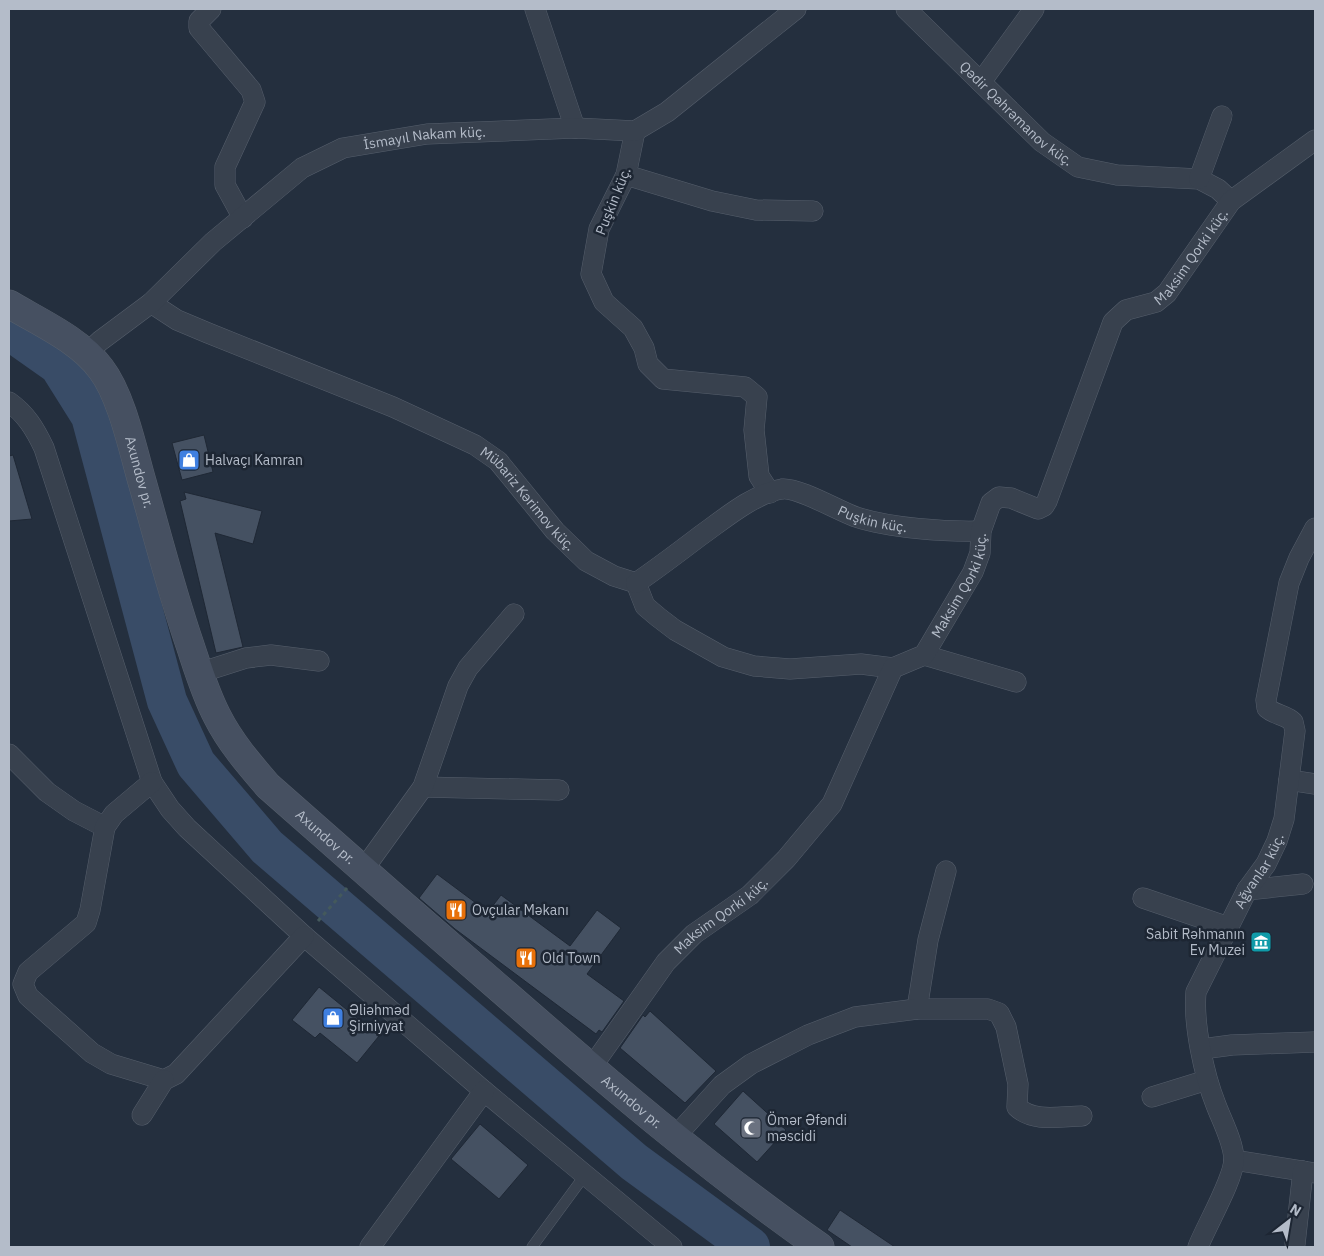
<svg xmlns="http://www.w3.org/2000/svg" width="1324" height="1256" font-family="'IBM Plex Sans',sans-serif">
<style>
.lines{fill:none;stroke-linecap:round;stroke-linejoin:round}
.river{stroke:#394c67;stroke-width:40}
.building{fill:#455162;stroke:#1f2835}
.lane-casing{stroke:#565f6c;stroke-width:11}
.street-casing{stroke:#565f6c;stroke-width:21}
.secondary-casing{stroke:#565f6c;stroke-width:29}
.path{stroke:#44595c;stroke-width:3;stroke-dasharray:4 4;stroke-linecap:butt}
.lane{stroke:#38414e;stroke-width:10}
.street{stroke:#38414e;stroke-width:20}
.secondary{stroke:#465061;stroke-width:28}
.labels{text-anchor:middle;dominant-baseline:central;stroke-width:5;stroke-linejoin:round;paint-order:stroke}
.street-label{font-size:14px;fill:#b4bcc9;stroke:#1d2633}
.poi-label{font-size:14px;fill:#b4bcc9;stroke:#1d2633;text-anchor:start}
</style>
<rect width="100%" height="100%" fill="#242f3e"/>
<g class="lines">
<!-- river -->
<path class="river" d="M9 330 59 365 91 416 167 701 196 764 267 847 634 1162 750 1247"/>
</g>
<!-- building -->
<path class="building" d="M204 435 213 472 182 480 172 443Z
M13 455 32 519 9 521V456Z
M184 492 262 511 253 544 215 533 243 647 216 653 180 501 186 499Z
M437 874 488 912 501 895 570 946 597 910 621 928 587 974 624 1001 602 1032 599 1030 596 1034 455 929 419 898Z
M319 987 379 1036 357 1063 320 1033 315 1038 292 1020Z
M650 1011 716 1071 685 1103 620 1048 643 1015 645 1017Z
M743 1091 786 1130 757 1162 714 1124Z
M480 1124 528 1165 499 1199 451 1159Z
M840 1210 895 1247H852L827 1230Z"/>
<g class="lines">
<!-- lane casing -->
<g class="lane-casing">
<path id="lane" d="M532 1247 585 1175"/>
</g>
<!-- street casing -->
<g class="street-casing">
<g id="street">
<path d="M211 9 199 21V28L251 90 255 102 225 167V185L243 218"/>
<path d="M535 9 575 128"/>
<path id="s1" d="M906 9 1042 142 1078 167 1117 175 1199 179 1218 189 1231 201"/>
<path d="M981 82 1034 9"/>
<path d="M635 131 626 175 599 229 591 274 604 302 633 328 644 348 648 364 663 379 745 387 757 397 754 430 759 476 770 493"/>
<path d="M626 175 712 201 756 210 813 211"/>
<path d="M1199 179 1222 116"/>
<path id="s2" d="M151 303 177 320 208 333 393 407 475 445 498 461 555 531 586 561 614 576 636 583 645 606 658 617 675 630 723 657 754 666 790 669 861 664 893 668"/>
<path id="s3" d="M87 353 100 341 151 303 213 242 302 168 343 148 427 134 575 128 635 131 667 112 796 9"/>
<path d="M9 402C26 414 35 429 44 448L152 782 170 809 187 828 304 936 484 1091 672 1247"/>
<path id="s4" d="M636 583C658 568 679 552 700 536 724 519 753 494 782 489 798 487 839 511 856 517 890 528 945 532 981 531"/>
<path d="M924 655 1016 682"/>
<path d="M199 673 246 658 271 655 319 661"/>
<path d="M9 754 47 792 74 811 105 827"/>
<path d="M1289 780 1315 784"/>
<path d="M152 782 114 814 105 827 90 910 86 923 28 972 23 984 28 996 92 1053 111 1064 164 1080 176 1074 304 936"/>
<path d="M423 787 559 790"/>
<path d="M363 870 423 787 458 686 468 668 514 614"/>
<path d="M1247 890 1303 884"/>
<path d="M1143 898 1228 927"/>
<path d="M917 1009 928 940 946 871"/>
<path d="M1202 1049 1232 1045 1315 1042"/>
<path id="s5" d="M591 1068 666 962 694 934 750 895 786 859 832 804 893 668 924 655 973 572 980 553 981 531 991 503 999 497 1011 498 1038 509 1044 506 1047 501 1113 322 1126 310 1156 302 1167 293 1231 201 1315 140"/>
<path d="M1152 1097 1207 1080"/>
<path d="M142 1115 164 1080"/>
<path d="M675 1137 722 1085 751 1064 808 1035 855 1017 917 1009H988L999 1013 1006 1027 1018 1084 1017 1107C1034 1123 1061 1116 1082 1116"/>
<path d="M1234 1160 1315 1173"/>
<path d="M1295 1244 1303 1171"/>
<path d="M370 1247 484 1091"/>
<path id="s6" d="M1198 1247C1206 1226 1234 1179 1234 1159 1233 1141 1222 1121 1216 1105 1204 1075 1193 1024 1196 992L1247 890 1266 864 1277 841 1284 819 1295 731 1293 722C1286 715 1275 715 1267 708L1266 700 1289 583 1299 558 1315 528"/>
</g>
</g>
<!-- secondary casing -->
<g class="secondary-casing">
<g id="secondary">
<path id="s7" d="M9 304C39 322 80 340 101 369 121 395 132 446 141 478 157 534 171 590 190 645 198 669 205 693 217 716 230 742 249 764 268 786 347 856 427 926 507 995 608 1083 710 1170 820 1247"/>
</g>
</g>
<!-- path -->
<path class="path" d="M318 921 347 888"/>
<!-- lane -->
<use href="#lane" class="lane"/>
<!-- street -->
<use href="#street" class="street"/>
<!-- secondary -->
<use href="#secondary" class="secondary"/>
</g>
<!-- icons -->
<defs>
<g id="shop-square" transform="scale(1.125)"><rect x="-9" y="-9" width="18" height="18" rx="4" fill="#3f7fe0" stroke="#1d2633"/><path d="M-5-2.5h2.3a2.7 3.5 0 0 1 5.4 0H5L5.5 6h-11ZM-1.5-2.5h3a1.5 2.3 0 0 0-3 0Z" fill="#fff"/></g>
<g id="restaurant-square" transform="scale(1.125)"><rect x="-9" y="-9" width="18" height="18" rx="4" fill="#e8710a" stroke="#1d2633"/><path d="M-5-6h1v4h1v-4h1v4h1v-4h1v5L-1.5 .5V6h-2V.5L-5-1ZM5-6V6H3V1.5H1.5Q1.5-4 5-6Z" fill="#fff"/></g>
<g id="museum-square" transform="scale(1.125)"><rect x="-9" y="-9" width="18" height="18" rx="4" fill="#0f9aa8" stroke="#1d2633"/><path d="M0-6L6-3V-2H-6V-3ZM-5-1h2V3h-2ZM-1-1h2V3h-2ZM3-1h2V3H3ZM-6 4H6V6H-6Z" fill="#fff"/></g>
<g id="mosque-square" transform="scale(1.125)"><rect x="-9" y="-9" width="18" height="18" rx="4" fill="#6b7280" stroke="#1d2633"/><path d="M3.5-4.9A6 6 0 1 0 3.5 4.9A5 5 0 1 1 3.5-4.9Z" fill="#fff"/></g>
</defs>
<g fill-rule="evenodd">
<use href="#shop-square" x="189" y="460"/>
<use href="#restaurant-square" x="456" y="910"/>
<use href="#museum-square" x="1261" y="942"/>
<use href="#restaurant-square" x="526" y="958"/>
<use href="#shop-square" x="333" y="1018"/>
<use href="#mosque-square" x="751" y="1128"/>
</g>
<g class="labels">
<!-- street labels -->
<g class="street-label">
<text stroke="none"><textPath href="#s1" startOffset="152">Qədir Qəhrəmanov küç.</textPath></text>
<text stroke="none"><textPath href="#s3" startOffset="412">İsmayıl Nakam küç.</textPath></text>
<text transform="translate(613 201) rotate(-68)">Puşkin küç.</text>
<text stroke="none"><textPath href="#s5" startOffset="1072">Maksim Qorki küç.</textPath></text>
<text stroke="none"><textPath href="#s7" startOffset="224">Axundov pr.</textPath></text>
<text stroke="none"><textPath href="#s2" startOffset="430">Mübariz Kərimov küç.</textPath></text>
<text stroke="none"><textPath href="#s4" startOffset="271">Puşkin küç.</textPath></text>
<text stroke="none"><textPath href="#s5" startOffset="622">Maksim Qorki küç.</textPath></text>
<text stroke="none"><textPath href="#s7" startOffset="644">Axundov pr.</textPath></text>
<text stroke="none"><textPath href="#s6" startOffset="405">Ağvanlar küç.</textPath></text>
<text stroke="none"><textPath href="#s5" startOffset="202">Maksim Qorki küç.</textPath></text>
<text stroke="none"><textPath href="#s7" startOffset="1049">Axundov pr.</textPath></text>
</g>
<!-- poi labels -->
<g class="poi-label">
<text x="205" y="460">Halvaçı Kamran</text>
<text x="472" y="910">Ovçular Məkanı</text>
<text x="1245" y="934" text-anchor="end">Sabit Rəhmanın<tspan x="1245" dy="16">Ev Muzei</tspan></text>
<text x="542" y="958">Old Town</text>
<text x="349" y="1010">Əliəhməd<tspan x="349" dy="16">Şirniyyat</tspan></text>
<text x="767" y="1120">Ömər Əfəndi<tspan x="767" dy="16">məscidi</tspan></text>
</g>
</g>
<!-- border -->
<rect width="1324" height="1256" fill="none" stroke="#b4bcc9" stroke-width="20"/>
<!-- north arrow -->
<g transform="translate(1289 1221) rotate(31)" stroke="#1d2633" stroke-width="4" paint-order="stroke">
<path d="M0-4L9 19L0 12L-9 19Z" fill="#b4bcc9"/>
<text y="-8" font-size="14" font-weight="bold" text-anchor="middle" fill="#b4bcc9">N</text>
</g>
</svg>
